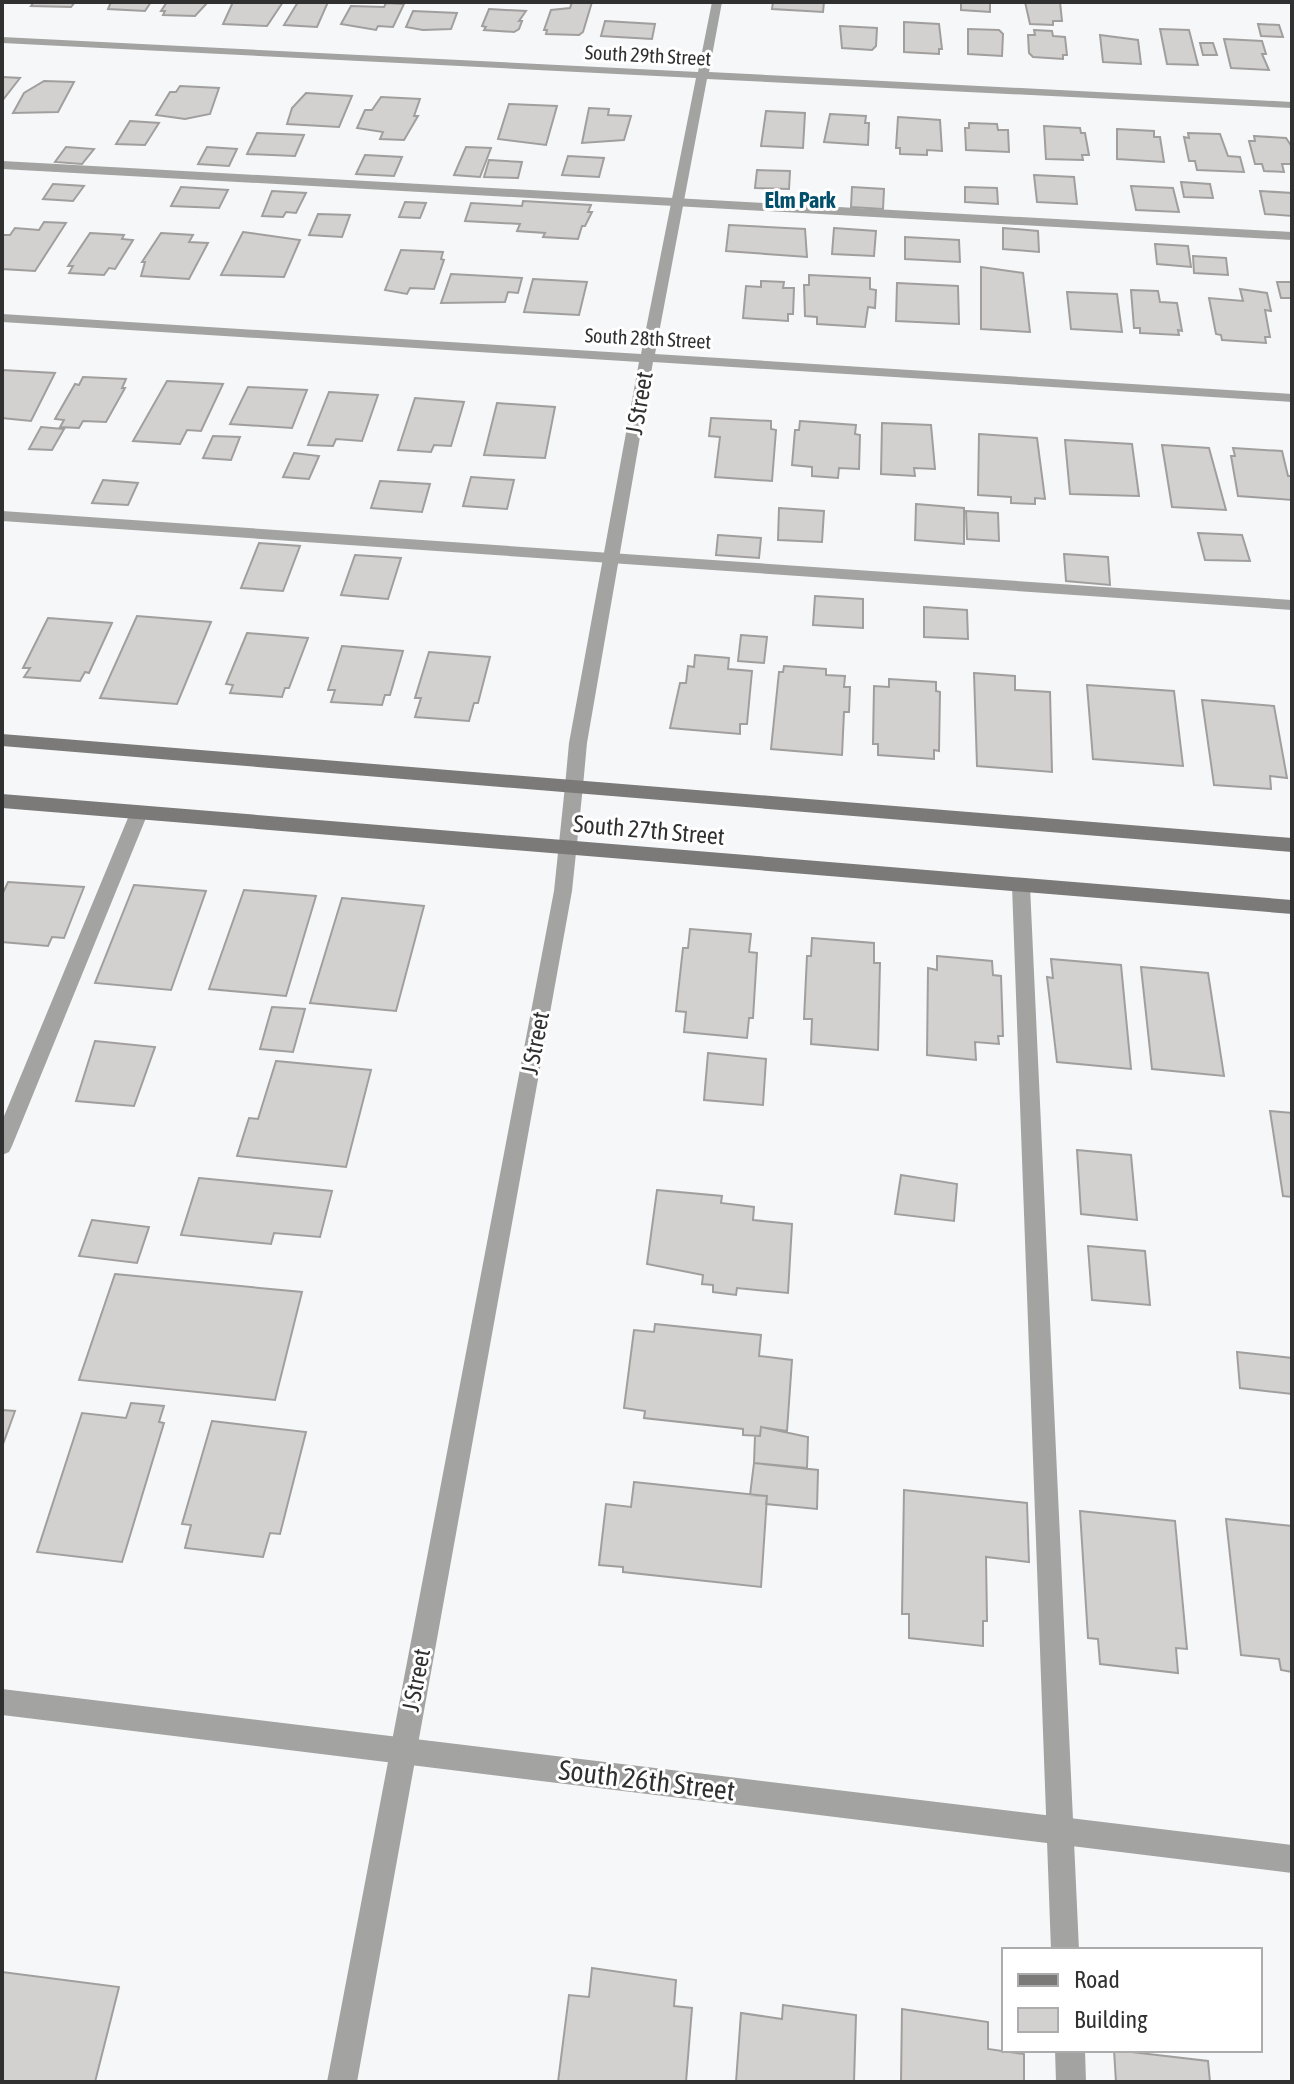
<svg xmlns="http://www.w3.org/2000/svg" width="1294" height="2084" font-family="'Asap Condensed',sans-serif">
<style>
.building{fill:#d3d1d0;stroke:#a19f9e;stroke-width:2}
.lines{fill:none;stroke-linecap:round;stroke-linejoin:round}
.service{fill:#a3a3a2;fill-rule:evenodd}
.minor{fill:#a3a3a2;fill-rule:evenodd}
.tertiary{fill:#a3a3a2;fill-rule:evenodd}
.secondary{fill:#7b7a79;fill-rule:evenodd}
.labels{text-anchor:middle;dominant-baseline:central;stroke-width:6;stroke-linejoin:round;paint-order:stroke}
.far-street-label{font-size:20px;fill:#303031;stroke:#fff}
.far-neighbourhood-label{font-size:22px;font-weight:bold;fill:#03506c;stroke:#fff}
.street-label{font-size:24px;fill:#303031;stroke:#fff}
.near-street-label{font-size:28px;fill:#303031;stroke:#fff}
</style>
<rect width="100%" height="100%" fill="#f6f7f9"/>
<!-- building -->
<path class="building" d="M34 2H75L71 7 31 6Z
M111 2H151L145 11 108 9Z
M167 2H208L195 16 163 15 165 11H161Z
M233 2H283L267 26 223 24Z
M298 2H328L317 27 284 25Z
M572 2H592L583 32 579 35 546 34 547 30H544L551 10 570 8Z
M773 2H824L823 12 772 9Z
M961 2H990V12L961 10Z
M1025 2H1060L1062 21H1053V25L1030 24Z
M386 3 404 4 393 27 378 26 376 30 341 24 351 6 384 7Z
M489 9 526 11 519 21H522L519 29 514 32 484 30 486 27 482 26Z
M413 11 457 13 451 29 423 30 406 27Z
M605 21 655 24 652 39 601 36Z
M904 22 939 24 942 49H939V54L904 52Z
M1258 24 1279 25 1283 37 1261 36Z
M840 26 877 28 876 46 872 50 842 48Z
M968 29 999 30 1003 34 1002 56 968 54Z
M1160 29 1189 30 1198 65 1167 64Z
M1034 30 1052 31 1053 36 1065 37 1067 55H1063V59L1033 57 1029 53 1028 35H1035Z
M1100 35 1138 40 1141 64 1103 62Z
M1224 39 1262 41 1266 54H1262L1269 70 1231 68Z
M1200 43H1213L1217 55H1203Z
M2 77 20 78 2 101Z
M44 81 74 82 58 112 13 113 24 93Z
M180 86 219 88 210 114 185 119 156 115 170 92H176Z
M306 93 352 96 339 127 287 124 292 108Z
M381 97 420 99 414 116H418L404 140 380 139 383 132 357 128 365 110H372Z
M509 104 557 106 546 145 498 139Z
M589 108 609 109 608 115 631 116 624 140 582 143Z
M766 111 805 113 803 148 761 146Z
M830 114 866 116 865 123H869L868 145 824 142Z
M898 117 940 120 942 151 927 150V155L900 154V148H896Z
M130 121 159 123 145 145 116 144Z
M969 123 997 124 998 130H1008L1009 152 966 150 965 128H969Z
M1044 126 1080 128 1081 133H1085L1089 155H1082L1083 160 1046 159Z
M1117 129 1154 131V137H1160L1164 162 1117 159Z
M257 133 304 135 295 156 247 154Z
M1188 133 1220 134 1228 156 1240 157 1244 172 1197 170 1195 161H1189L1184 137 1189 138Z
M1254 136 1286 138 1292 147V164H1282L1284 172 1264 171 1262 164H1255L1249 141H1255Z
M66 147 94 149 82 164 55 162Z
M207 147 237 149 229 166 198 164Z
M466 147 491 148 480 177 454 175Z
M365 155 402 157 394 176 356 174Z
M568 156 604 158 599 177 562 175Z
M489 160 522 162 518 178 484 177Z
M757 170 790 171 789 189 755 188Z
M1034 175 1074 177 1077 204 1037 202Z
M1181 182 1210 184 1213 198 1184 197Z
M53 184 84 186 73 201 43 199Z
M1131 186 1173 188 1179 212 1136 210Z
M181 187 228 190 219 208 171 206Z
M852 187 884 189 883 209 851 207Z
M965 187 997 188 998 204 965 202Z
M272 191 306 193 296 213 286 212 283 217 262 216Z
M1260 191 1292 193V216L1265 214Z
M523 201 591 205 588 212H592L585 226H582L578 239 543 237 545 233 517 231 520 224 465 221 471 203 522 206Z
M405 202 426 203 420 218 399 217Z
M318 214 350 215 342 237 309 235Z
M44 222 66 223 35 271 2 269V235H10L15 228 39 230Z
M729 225 805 229 807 257 726 251Z
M834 228 876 231 874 256 832 254Z
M1003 228 1038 231 1039 252 1003 249Z
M243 232 300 240 284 277 221 275Z
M90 233 124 235 122 239 133 240 115 269 109 268 104 275 69 273 73 266H68Z
M161 233 193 235 189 242 208 243 189 279 141 276 145 262H142Z
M905 237 959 240 960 262 905 259Z
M1155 244 1188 246 1191 267 1157 264Z
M401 250 443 252 441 259 444 260 434 289 410 288 407 294 385 290Z
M1193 256 1226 258 1228 275 1194 273Z
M981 267 1023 273 1030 332 981 329Z
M451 274 522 278 518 293 508 292 505 302 441 303Z
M809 275 870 278V289L876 290 875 308 868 307 865 327 817 324V317L805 316 804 285H809Z
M533 279 587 282 579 315 524 312Z
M761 281 784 282 783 288H794L793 314H788V321L743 318 746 286 761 287Z
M1277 282H1292V298H1281Z
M897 283 958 286 959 324 896 321Z
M1240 289 1267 293 1271 311 1265 310 1270 337H1265L1266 343 1222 340 1221 335 1216 334 1209 298 1243 301Z
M1131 290 1158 291 1160 302 1177 303 1182 331 1178 330 1179 335 1140 333V328H1134Z
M1067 292 1117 294 1122 332 1071 329Z
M2 370 55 373 31 421 2 418Z
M83 377 126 379 122 388H125L106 422 83 421 79 428 60 427 64 420 55 419 75 384 79 385Z
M167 381 223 384 201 431 187 430 180 444 133 441Z
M248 387 307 390 292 428 230 424Z
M329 392 378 395 362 441 336 439 333 446 308 445Z
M415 398 464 402 451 446 434 445 431 452 398 450Z
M497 403 555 407 545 458 484 455Z
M711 418 771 421V429L776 430 772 481 715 477 720 437 709 436Z
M800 421 856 425 855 434 860 435 859 469 839 468 838 478 812 476V467L792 465 795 430H799Z
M882 423 931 425 935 469 914 468 915 476 881 474Z
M41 427 64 429 52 450 29 449Z
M979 434 1037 438 1045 499 1035 498V504L1011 503V497L978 495Z
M213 436 240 437 231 460 203 458Z
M1065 440 1132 444 1139 496 1070 494Z
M1162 445 1209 448 1226 510 1172 507Z
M1233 448 1282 451 1288 476H1292V500L1238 496 1231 456H1235Z
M294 453 319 456 309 479 283 477Z
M471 477 514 480 507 509 463 506Z
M103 480 138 483 128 505 92 503Z
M380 481 430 484 422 512 371 508Z
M916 504 964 508V544L915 540Z
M779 508 824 511 822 542 778 540Z
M966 511 998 513 999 541 967 539Z
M1198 533 1242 535 1250 561 1205 560Z
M718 535 761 538 759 558 716 555Z
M259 543 300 546 283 591 241 588Z
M1064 554 1108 557 1110 585 1066 581Z
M355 555 401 558 388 599 341 595Z
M815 596 863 599V628L813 625Z
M924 607 967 610 968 639 924 637Z
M137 616 211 622 177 704 100 698Z
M48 618 112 623 89 673 85 672 80 681 24 677 30 668H23Z
M247 633 308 638 289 688H285L282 697 230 693 233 685 226 684Z
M741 635 767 637 764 663 738 661Z
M342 646 403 651 390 695H385L382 705 331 702 335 690H328Z
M429 652 490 657 478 703H474L469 721 415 717 421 698H415Z
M695 655 729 658 728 669 752 671 747 724H740V734L670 728 680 683H686L688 666 694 667Z
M784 666 826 669V675L845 676 844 687H850L849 712H844L842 755 771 749 779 672H783Z
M974 673 1015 676V690L1050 692 1052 772 977 766Z
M889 679 936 682V691L940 692 939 751 934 750V759L878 755V744H873L874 686 889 687Z
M1087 685 1174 691 1183 766 1093 759Z
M1202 700 1274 706 1287 778 1270 776 1271 789 1214 785Z
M8 882 84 887 64 938 52 937 48 946 2 942V895Z
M134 885 206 891 171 990 95 983Z
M244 890 316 896 286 996 209 989Z
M342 898 424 906 396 1011 310 1003Z
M690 929 751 934 749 952 757 953 753 1018H749L747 1038 684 1032 686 1012 676 1011 683 948H688Z
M812 938 874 943V963H880L878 1050 811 1044 812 1019H804L807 956H811Z
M937 956 992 961 993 975 1001 976 1003 1036H998L999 1044 975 1042 976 1060 927 1055 928 968 937 970Z
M1051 959 1121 965 1131 1069 1057 1062 1047 977 1053 978Z
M1141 967 1208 973 1224 1076 1152 1069Z
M272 1007 305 1009 293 1052 260 1049Z
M95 1041 155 1047 134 1106 76 1101Z
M708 1053 766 1059 763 1105 704 1100Z
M276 1061 371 1070 346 1167 237 1156 249 1118 258 1119Z
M1270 1111 1292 1113V1197L1283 1196Z
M1077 1150 1131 1155 1137 1220 1081 1214Z
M901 1175 957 1184 954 1221 895 1214Z
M199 1178 332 1191 320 1237 274 1233 271 1244 181 1235Z
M657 1190 722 1196 721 1203 754 1207 753 1220 792 1224 788 1293 737 1288 736 1295 713 1292V1285L702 1284 703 1275 647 1264Z
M92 1220 149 1227 137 1263 79 1256Z
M1088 1246 1145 1251 1150 1305 1092 1300Z
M115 1274 302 1292 275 1400 79 1380Z
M655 1324 761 1335 759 1356 792 1360 787 1431 761 1427 760 1436 743 1435V1429L644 1418 645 1411 624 1408 634 1330 654 1332Z
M1237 1352 1292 1358V1394L1240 1388Z
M131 1403 164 1406 159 1422 164 1423 122 1562 37 1552 82 1413 126 1418Z
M2 1410 15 1411 2 1447Z
M212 1421 306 1432 280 1534 270 1533 263 1557 185 1548 191 1525 182 1524Z
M761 1427 808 1437 807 1468 754 1463 755 1436H760Z
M754 1463 818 1470 817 1509 766 1504 767 1496 750 1495Z
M634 1482 767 1496 761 1587 623 1572V1567L599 1565 606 1504 631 1507Z
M904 1490 1027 1503 1029 1562 986 1557 987 1621H983V1646L909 1638V1614H902Z
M1080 1511 1175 1521 1187 1649 1176 1648 1178 1673 1100 1664 1098 1639 1088 1638Z
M1226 1519 1292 1526V1672L1281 1670 1279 1659 1241 1655Z
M592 1968 676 1980 674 2006 692 2008 686 2082H558L569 1995 589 1997Z
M2 1972 119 1987 95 2082H2Z
M783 2005 856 2015 854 2082H736L741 2013 782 2019Z
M902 2009 988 2022V2049L1024 2054V2082H901Z
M1114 2050 1208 2061 1210 2082H1116Z"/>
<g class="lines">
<!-- service -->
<path class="service" d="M2 161 1292 232V240L2 169Z
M2 511 1292 600V610L2 521Z
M139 806 148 813 12 1146 9 1152 2 1155V1121L130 813Z
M1021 879 1030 886 1079 1950H1051L1012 886Z
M1055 2050H1085L1086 2082H1056Z"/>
<!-- minor -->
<path class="minor" d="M712 2H722L709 72 1292 102V108L707 79 655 354 1292 394V402L653 362 587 743 583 786 574 792 565 786 569 743 639 362 2 322V314L641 354 696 78 2 43V37L698 72Z
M2 1689 1292 1845V1873L2 1715Z"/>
<!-- tertiary -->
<path class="tertiary" d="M574 780 583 786 572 891 357 2082H327L554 891 565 786Z"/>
<!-- secondary -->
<path class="secondary" d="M2 734 1292 838V852L2 746Z
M2 794 1292 900V914L2 808Z"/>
</g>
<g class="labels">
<!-- far-street labels -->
<g class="far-street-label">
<text transform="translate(648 55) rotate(3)">South 29th Street</text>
<text transform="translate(648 338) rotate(3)">South 28th Street</text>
</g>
<!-- far-neighbourhood labels -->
<g class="far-neighbourhood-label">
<text x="800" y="200">Elm Park</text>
</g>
<!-- street labels -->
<g class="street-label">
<text transform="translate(639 403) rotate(-80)">J Street</text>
<text transform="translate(649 830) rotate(5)">South 27th Street</text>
<text transform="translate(535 1043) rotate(-79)">J Street</text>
<text transform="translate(416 1680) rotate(-79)">J Street</text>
</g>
<!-- near-street labels -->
<g class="near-street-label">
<text transform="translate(647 1780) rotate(7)">South 26th Street</text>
</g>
</g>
<!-- border -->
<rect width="1294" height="2084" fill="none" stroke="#303031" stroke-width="8"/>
<!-- legend -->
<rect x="1002" y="1948" width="260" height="104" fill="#ffffff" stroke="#acacad" stroke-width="2"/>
<rect x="1018" y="1974" width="40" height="12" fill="#7b7a79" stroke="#acacad" stroke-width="2"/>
<text x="1074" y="1988" font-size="24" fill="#303031">Road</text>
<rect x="1018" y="2008" width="40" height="24" fill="#d3d1d0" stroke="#acacad" stroke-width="2"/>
<text x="1074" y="2028" font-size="24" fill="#303031">Building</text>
</svg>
